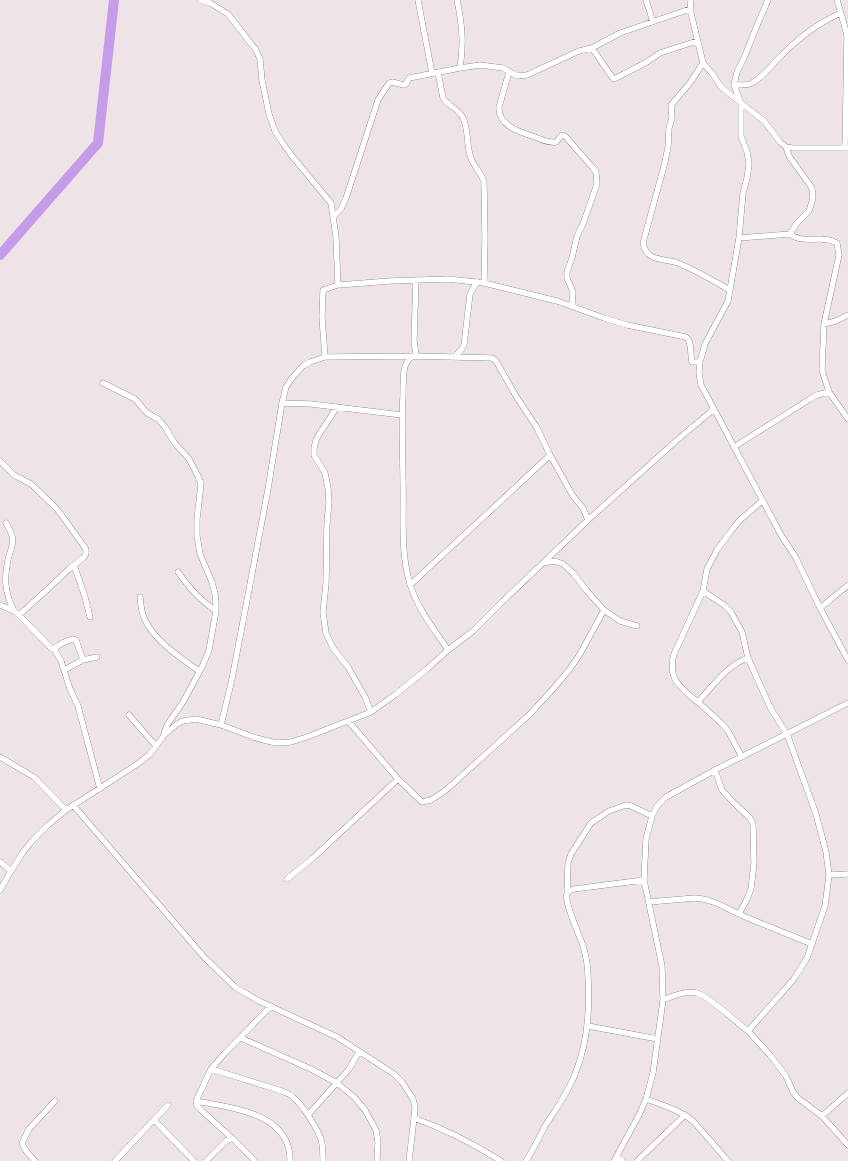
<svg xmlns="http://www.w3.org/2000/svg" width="848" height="1161" font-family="Overpass,sans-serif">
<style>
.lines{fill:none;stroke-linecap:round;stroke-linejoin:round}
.river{stroke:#c59ce7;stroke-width:10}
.minor-casing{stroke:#685f62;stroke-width:6}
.minor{stroke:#fff;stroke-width:5.5}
</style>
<rect width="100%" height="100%" fill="#eee4e7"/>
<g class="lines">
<!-- river -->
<path class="river" d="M0 255 98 143 114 0"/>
<!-- minor casing -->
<g class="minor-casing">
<path id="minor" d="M200 0 210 3 228 14 256 50 260 59 262 80 269 114 275 131 282 142 292 156 331 203 336 237 338 285
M418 0 432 73
M457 0C462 24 464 43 460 68
M646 0 653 22
M691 0 690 9 703 63 712 73 721 87 764 121 780 142 786 147 793 148H848
M768 0 756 28 744 58 737 72 734 85 741 103V136L747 152 749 164 747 178 743 193 739 238 728 301 705 344 700 362 699 373 701 385 714 409 781 535 796 558 820 608 848 660
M837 0 844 24 847 36 845 148
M592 48 612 77
M703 63 690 83 671 105 672 118 669 128 668 147 665 162 643 243C644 248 646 253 651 256 658 260 667 260 675 262 694 269 712 280 730 290
M438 72 443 98C448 106 459 109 463 118 469 130 466 145 471 158 474 167 481 172 484 182L485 238 484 283
M509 72 499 107C498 126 520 132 535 137 542 140 549 143 556 142L562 135 565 136 593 168 596 172 597 184 583 224 577 236 572 258 567 272V278L573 292 572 306
M614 79 647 62 660 53 697 41
M734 85C740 85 747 86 752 83 762 78 769 68 777 60 795 41 817 23 841 13
M333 217 341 209 346 198 378 100 389 83 392 82 404 85 406 84 409 78 460 68 480 65 503 68 517 76 527 75 579 51 592 48 620 33 690 9
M790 234C803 245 823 234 837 243L839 255 824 324 822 370 829 392 848 419
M739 238 790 234 797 223 809 211 813 198 812 188 789 156 786 147
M824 324 836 321 848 315
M413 356C407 360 405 364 404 371 403 379 403 388 403 396 401 424 403 453 403 481 404 515 400 551 410 584 417 608 434 629 448 650
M416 356 414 340 416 280
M455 356 462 349 464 345 470 294 477 282
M325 357 322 317 323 290 338 285 390 281 448 279 484 283 557 301 604 318 627 325 686 337C692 341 690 354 692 362H700
M282 403 311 404 402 415
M337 407 320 433 316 440 314 448V455L325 473 328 488 329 502 327 523 326 584 323 612 326 633 333 648 348 667 365 697 371 712
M734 447 810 399 817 395 829 392
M0 461 14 475 31 484 57 509 86 549V554L84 557 69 569 49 588 19 615
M6 523C19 545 10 544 7 565 4 582 6 595 14 611
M543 563 555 561 563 564 573 573 587 591 604 610 620 621 637 626
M74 565 85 597 90 617
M178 572C191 590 198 598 216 611
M410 585 518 485 550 455
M703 591 724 605 731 612 742 632 748 658 771 709 787 734 816 814 826 852 829 875 825 906 807 958 794 979 748 1031 770 1055 786 1076 793 1092 798 1098 822 1116 848 1145
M140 597C141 604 141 611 144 618 154 641 180 657 199 671
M0 605 14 611 19 615 52 649H54L61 661 70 689 78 706 100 789
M820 608 848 585
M54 649C59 644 66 641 73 639L76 640 83 660
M64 670 83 660 97 657
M698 702C713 686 727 665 748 658
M129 715 156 746
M221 725 232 679 248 595 268 489 282 403 286 387 292 378 303 366 310 362 325 357 413 356 492 358 496 361 516 396 537 428 550 455 573 496 583 508 588 520
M164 735 177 724 183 721 196 719 221 725 253 737 264 740 276 743 291 742 307 737 371 712 396 694 427 669 448 650 473 631 502 602 588 520 676 441 714 409
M0 757 34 777 66 810
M742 757 728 731 724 726C716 718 707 710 699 703 681 688 667 680 674 654L703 591 707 569 717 550 731 531 740 520 762 501
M715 770 722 790 733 802 750 818 753 824 754 863 751 889 747 899 739 914
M398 779 422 802 431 800 446 790 529 715 553 689 569 670 580 654 604 610
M73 805 204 957 235 987 259 1001 337 1037 394 1074 402 1082 413 1099 415 1107 414 1118C445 1129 474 1144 501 1161
M0 862 11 871
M829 875 848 874
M287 879 314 857 398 779 349 722
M0 890 11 871 23 852 32 841 48 825 66 810 136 765 149 755 163 737 167 725 183 702 203 665 209 650 216 611V604L215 594 212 582 200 554 197 536V519L201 484 198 476 189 459 174 442 165 427 158 419 147 413 135 399 103 383
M567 894 568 863 571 854 591 823 609 811 626 805 631 806 652 816
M649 902 695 898C713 899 726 908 741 915 764 925 788 934 812 944
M663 1000C673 996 687 990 697 993 710 997 736 1022 748 1031
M588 1026 658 1039
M241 1038 311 1069 337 1083 354 1097 365 1110 376 1130 378 1142 377 1161
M211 1069 282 1091C286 1093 290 1094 293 1097 303 1106 316 1126 321 1139 323 1146 323 1154 323 1161
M646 1099C662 1105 680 1110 694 1122L728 1161
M196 1101C232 1108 291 1113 290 1161
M308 1115 349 1069 359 1052
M822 1116 848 1093
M154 1120 194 1161
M616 1157 623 1161
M35 1161 26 1151 22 1143 29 1129 55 1101
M115 1161 168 1105
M206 1161 226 1141 232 1138
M255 1161 232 1138 202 1111 197 1106 196 1101 211 1069 225 1053 271 1006
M409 1161 414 1118
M526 1161C533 1150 539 1138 545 1126 556 1109 568 1093 575 1074 588 1043 590 1009 588 976 588 967 586 957 584 949 581 938 564 903 567 894 568 891 571 890 574 889L644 880
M614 1161 639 1115 646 1099 653 1073 663 1000 662 966 644 880 646 839 652 816 657 806 666 797 715 770 848 703
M637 1161 685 1115"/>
</g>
<!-- minor -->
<use href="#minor" class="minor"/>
</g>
</svg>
